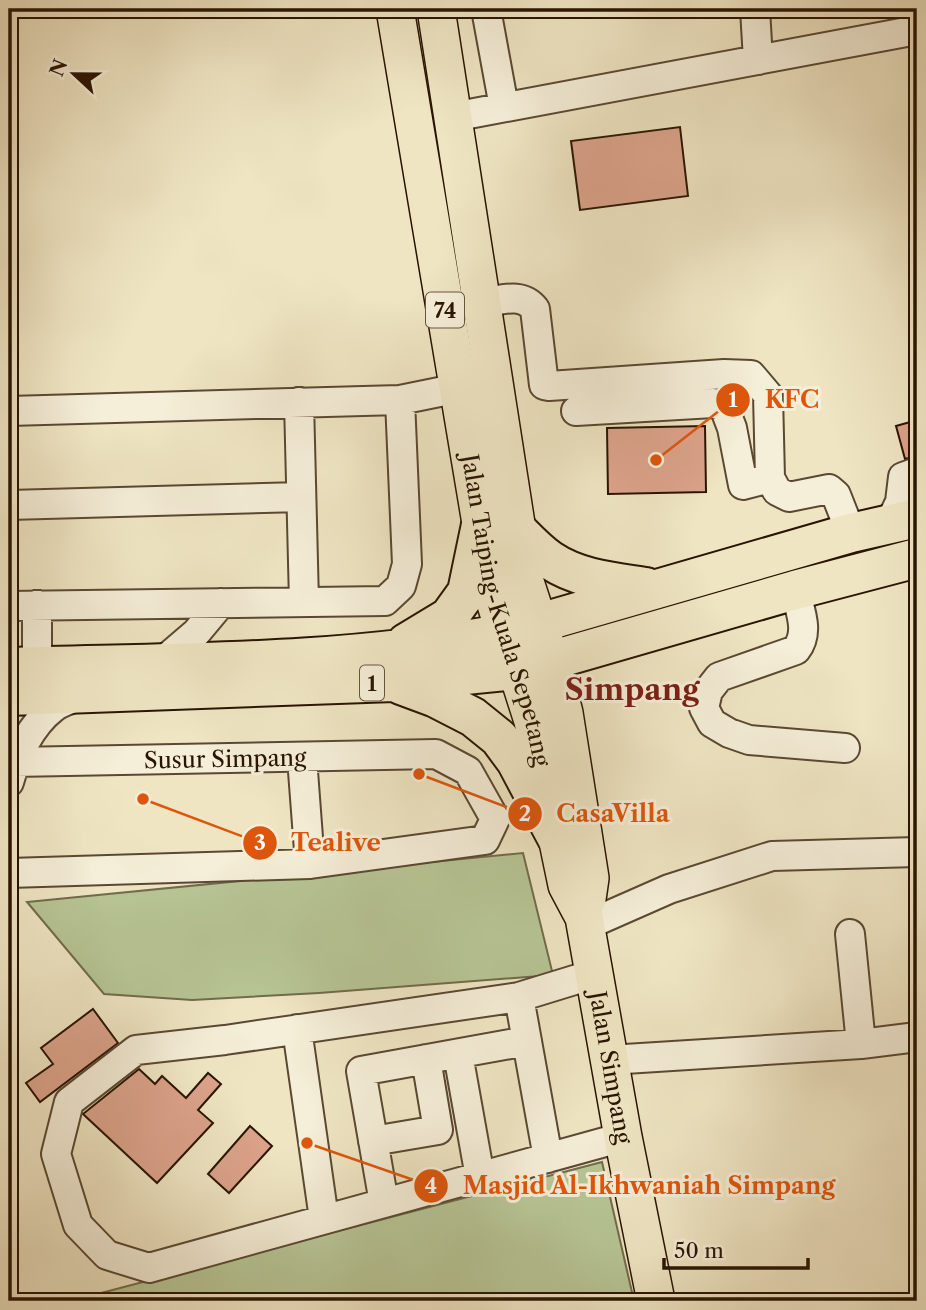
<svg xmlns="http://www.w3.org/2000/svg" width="926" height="1310" font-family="'Libre Caslon Text',serif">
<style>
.green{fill:#b7c595;stroke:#706c4c;stroke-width:2}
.building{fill:#dca38b;stroke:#291402;stroke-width:2}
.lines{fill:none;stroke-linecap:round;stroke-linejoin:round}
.minor-casing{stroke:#5a4832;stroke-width:32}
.major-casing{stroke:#291402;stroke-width:40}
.highway-casing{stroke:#291402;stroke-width:42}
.minor{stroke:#f5eed8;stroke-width:28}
.major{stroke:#efe5c3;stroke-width:37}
.highway{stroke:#efe5c3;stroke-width:38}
.labels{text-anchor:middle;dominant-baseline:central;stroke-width:6;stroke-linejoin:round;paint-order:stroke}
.shield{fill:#f5eed8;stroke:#665542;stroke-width:2}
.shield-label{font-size:21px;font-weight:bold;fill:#291402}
.street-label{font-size:23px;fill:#291402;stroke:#f5eed8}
.district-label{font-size:30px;font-weight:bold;fill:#7a1f14;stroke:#f5eed8}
.leader{fill:none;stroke:#de560c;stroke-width:2.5}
.callout-dot{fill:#de560c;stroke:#f5eed8;stroke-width:2.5}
.mark-label{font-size:21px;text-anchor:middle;font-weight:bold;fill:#fff}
.callout-label{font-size:24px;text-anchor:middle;font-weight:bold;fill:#de560c;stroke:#f5eed8;stroke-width:6;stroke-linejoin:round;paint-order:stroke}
</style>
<rect width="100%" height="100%" fill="#efe5c3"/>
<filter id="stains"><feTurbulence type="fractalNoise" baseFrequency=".00286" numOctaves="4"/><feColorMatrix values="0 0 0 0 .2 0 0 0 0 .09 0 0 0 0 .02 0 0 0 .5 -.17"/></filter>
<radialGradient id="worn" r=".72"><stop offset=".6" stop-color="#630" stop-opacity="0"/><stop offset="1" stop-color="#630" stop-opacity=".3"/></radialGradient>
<!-- green -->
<path class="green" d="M523 853 553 975 319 993 192 1000 104 994 27 902Z
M602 1162 634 1301H78V1299Z"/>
<!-- building -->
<path class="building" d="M680 127 688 196 580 210 571 141Z
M917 420V456L905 459 896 426Z
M705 426 706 492 608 494 607 428Z
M93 1009 118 1043 40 1102 26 1083 53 1064 41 1048Z
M139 1069 155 1084 162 1076 186 1098 208 1073 221 1084 198 1110 213 1123 157 1183 83 1114Z
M250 1126 272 1146 229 1193 208 1174Z"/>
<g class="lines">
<!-- minor casing -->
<g class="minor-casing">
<path id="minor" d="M486 9 504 107
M755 9 758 60
M453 117 917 30
M480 303C500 301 521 291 535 309L544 385 549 386 724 374 751 375 768 395 770 478 777 491 789 497 829 489 836 495 851 533
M299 402 304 602
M9 411 400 400 459 388
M576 411 713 403 724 407 732 428 743 485 770 478
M9 505 301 497
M889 525 900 502 903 477 917 472
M795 590C800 611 810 632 796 650L719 677 708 691 704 708 712 723 729 733 749 740 845 748
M9 606 385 601 401 586 407 564 400 400
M161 663 196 633 221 603
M37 666V605
M302 758 310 864
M9 782C16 756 31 725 53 708 60 702 70 700 78 696
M9 873 310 864 485 840 495 819 468 771 436 754 14 762
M585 926 669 889 772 856 917 852
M850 934 861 1044
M594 974 519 997 225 1040 136 1050 69 1102 56 1154 78 1225 107 1255 149 1268 623 1137
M519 997 548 1158
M297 1029 324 1219
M458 1054 480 1177
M609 1060 861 1044 917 1037
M373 1141 438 1130 426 1059
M384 1203 361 1071 527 1041"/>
</g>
<!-- major casing -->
<g class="major-casing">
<g id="major">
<path id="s1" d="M395 9 493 595 533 721 567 885 584 917 623 1137 656 1301"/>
<path d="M436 9 525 582 551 662 564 713 590 878 587 899"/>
</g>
</g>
<!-- highway casing -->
<g class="highway-casing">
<path id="highway" d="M517 530C527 540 538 552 550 560 578 579 613 582 646 587
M406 643 449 617 467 592 482 520
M9 667C174 662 342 665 505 633L851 533 917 518
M401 685 436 698 473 717 499 738 516 761 557 838
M9 696 394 682 518 670 795 590 917 558"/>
</g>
<!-- minor -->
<use href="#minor" class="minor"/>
<!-- major -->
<use href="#major" class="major"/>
<!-- highway -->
<use href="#highway" class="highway"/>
</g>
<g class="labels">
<!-- shield labels -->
<g class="shield">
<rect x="426" y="292.5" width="38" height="35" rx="5"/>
<rect x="360" y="665.5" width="24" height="35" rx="5"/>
</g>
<g class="shield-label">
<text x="445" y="310">74</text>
<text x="372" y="683">1</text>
</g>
<!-- street labels -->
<g class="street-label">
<text stroke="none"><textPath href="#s1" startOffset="612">Jalan Taiping-Kuala Sepetang</textPath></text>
<text transform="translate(225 759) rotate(-1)">Susur Simpang</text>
<text stroke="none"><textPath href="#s1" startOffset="1083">Jalan Simpang</textPath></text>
</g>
<!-- district labels -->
<g class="district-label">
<text x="632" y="689">Simpang</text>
</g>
</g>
<!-- callouts -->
<path class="leader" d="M656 460L733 400M419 774L525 814M143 799L260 843M307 1143L431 1186"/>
<g class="callout-dot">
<circle cx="656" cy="460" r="7"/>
<circle cx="419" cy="774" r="7"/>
<circle cx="143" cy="799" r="7"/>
<circle cx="307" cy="1143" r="7"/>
<circle cx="733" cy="400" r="18"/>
<circle cx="525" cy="814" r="18"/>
<circle cx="260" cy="843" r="18"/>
<circle cx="431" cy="1186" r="18"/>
</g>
<g class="mark-label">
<text x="733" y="407">1</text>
<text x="525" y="821">2</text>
<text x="260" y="850">3</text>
<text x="431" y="1193">4</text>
</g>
<g class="callout-label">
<text x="792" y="408">KFC</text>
<text x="613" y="822">CasaVilla</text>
<text x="336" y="851">Tealive</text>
<text x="649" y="1194">Masjid Al-Ikhwaniah Simpang</text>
</g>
<!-- margin -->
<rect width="926" height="1310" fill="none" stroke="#efe5c3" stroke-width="35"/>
<rect x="10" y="10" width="905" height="1289" fill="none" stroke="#291402" stroke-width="3.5"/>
<rect x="18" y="18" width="891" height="1275" fill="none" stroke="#291402" stroke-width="2"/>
<!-- north arrow -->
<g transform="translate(74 74) rotate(292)" stroke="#f5eed8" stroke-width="5" paint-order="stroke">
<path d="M0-5L12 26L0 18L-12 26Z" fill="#291402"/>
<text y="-10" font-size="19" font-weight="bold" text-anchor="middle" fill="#291402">N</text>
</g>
<!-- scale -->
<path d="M664 1258v10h144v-10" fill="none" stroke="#291402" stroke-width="3.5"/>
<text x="674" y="1258" font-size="21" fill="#291402" stroke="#f5eed8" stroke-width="5" paint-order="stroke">50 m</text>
<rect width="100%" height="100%" filter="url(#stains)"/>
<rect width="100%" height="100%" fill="url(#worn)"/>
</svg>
